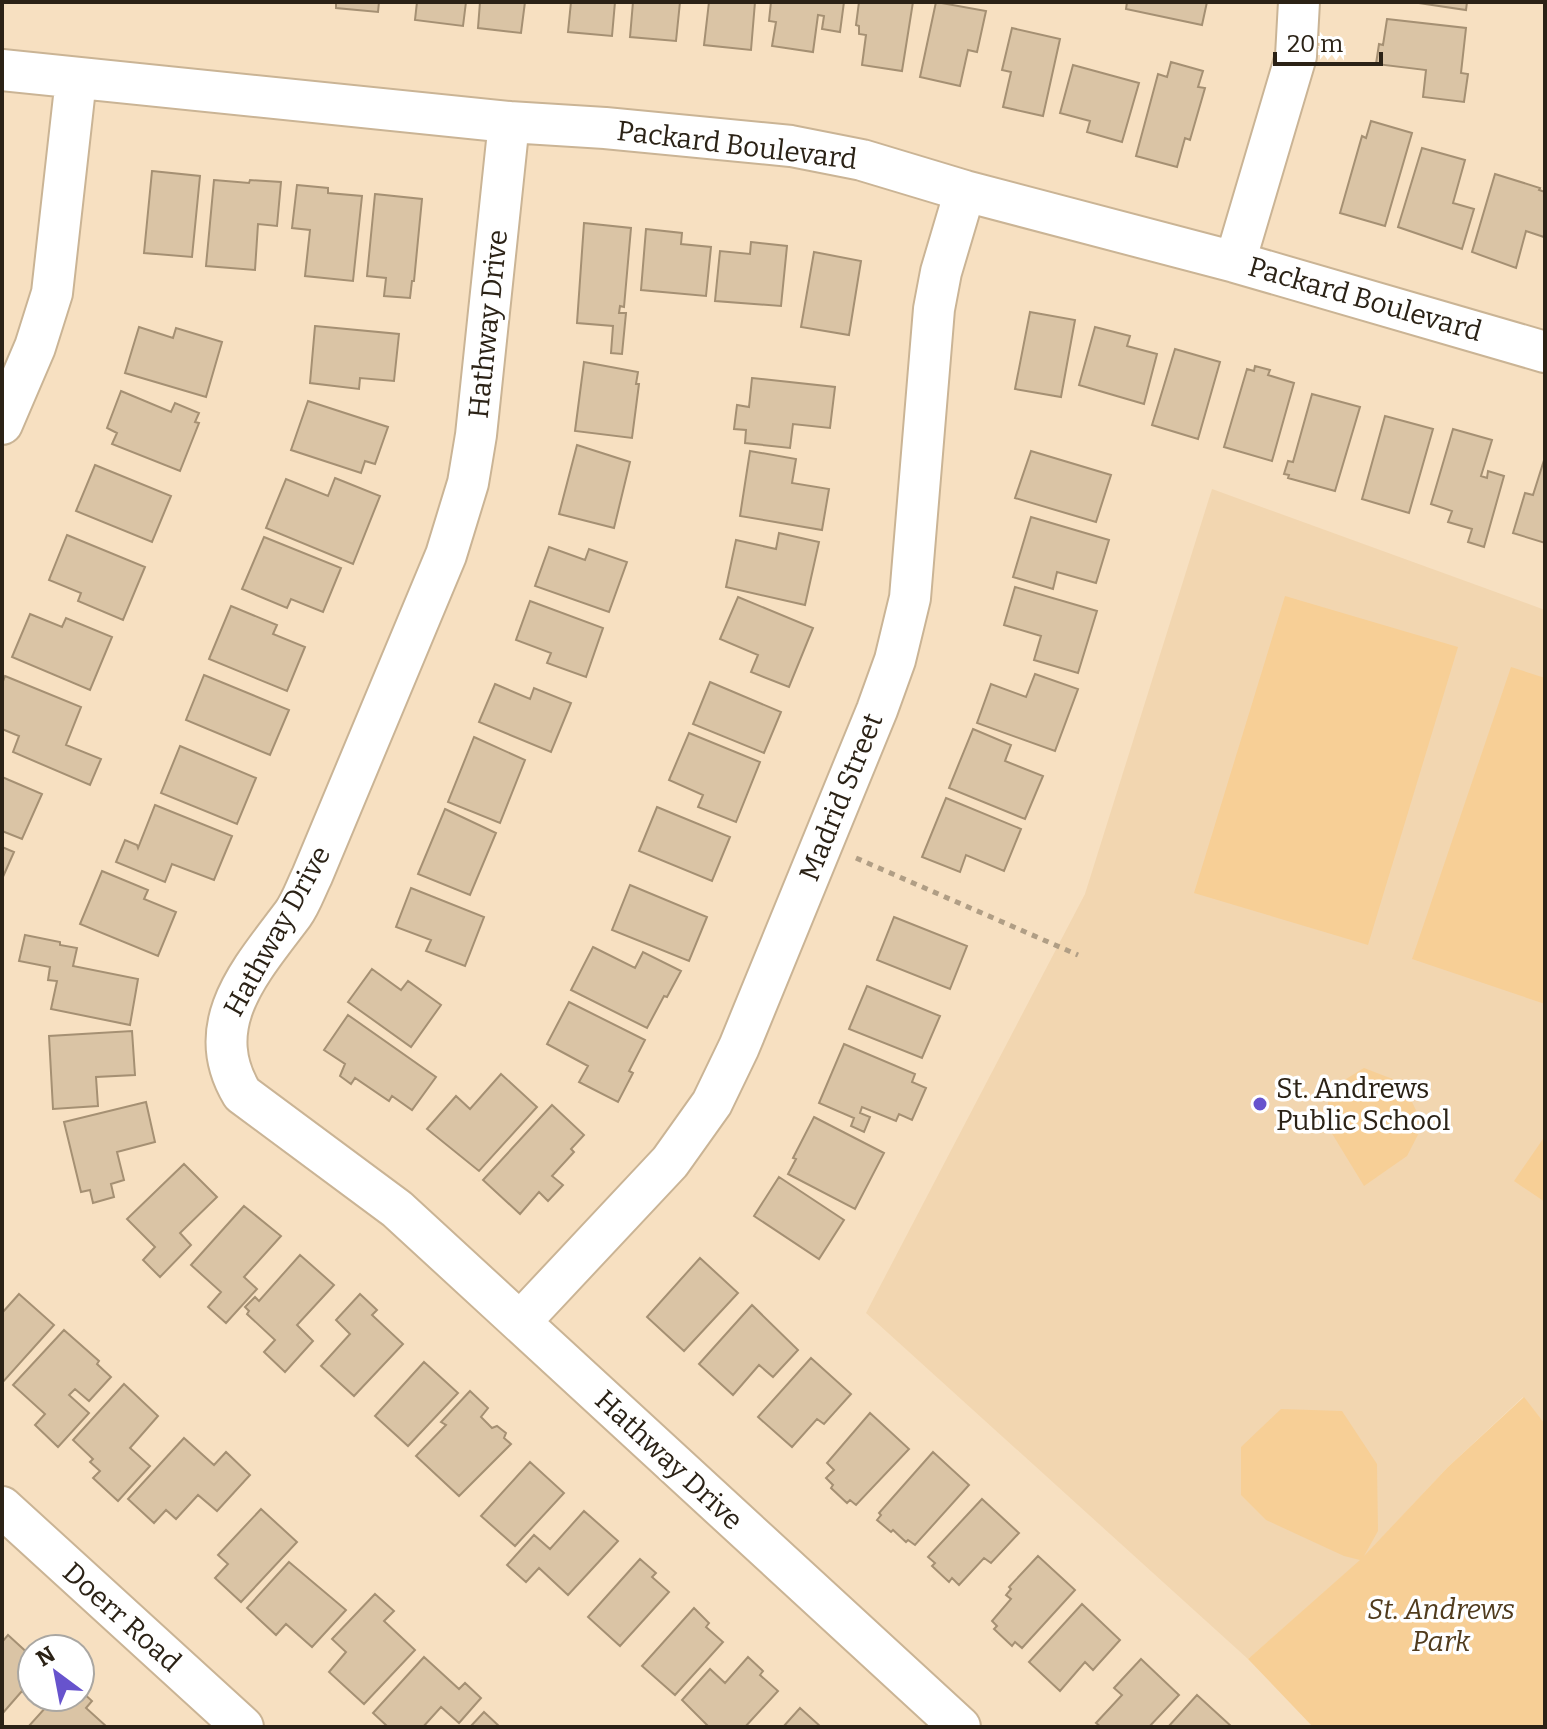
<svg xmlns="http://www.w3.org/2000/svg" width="1547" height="1729" font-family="Bitter,serif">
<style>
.built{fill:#f2d6b0}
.green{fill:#f7cf96}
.building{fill:#dac4a5;stroke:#a59073;stroke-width:2}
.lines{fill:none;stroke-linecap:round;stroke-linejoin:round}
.minor-casing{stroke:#cab495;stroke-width:44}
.path{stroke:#b09e85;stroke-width:5;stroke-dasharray:6 6;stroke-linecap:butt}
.minor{stroke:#fff;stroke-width:40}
.poi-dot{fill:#6753cd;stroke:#fff;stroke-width:3}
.labels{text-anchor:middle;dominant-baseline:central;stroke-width:7;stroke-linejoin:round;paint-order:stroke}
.street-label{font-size:28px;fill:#2b2216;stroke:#fff}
.poi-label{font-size:28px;fill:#2b2216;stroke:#fff;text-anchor:start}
.park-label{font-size:28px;font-style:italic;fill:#503b1d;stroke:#fff}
</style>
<rect width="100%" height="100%" fill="#f7e0c1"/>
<!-- built -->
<path class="built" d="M1212 489 1545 610V1424L1523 1397 1448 1467 1361 1560 1248 1659 866 1313 1085 894Z"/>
<!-- green -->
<path class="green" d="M1285 596 1458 647 1368 945 1194 893Z
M1511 667 1545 678V1004L1412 959Z
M1364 1068 1403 1083 1423 1125 1407 1156 1364 1186 1328 1127V1090Z
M1545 1136V1202L1514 1181Z
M1524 1397 1545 1424V1727H1313L1248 1659 1360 1560 1344 1556 1266 1520 1241 1495V1447L1281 1409 1342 1411 1377 1464 1378 1531 1364 1556 1448 1467Z"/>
<!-- building -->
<path class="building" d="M336 2H379L378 12 336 8Z
M417 2H466L463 26 415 20Z
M480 2H525L521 33 478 28Z
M571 2H615L612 36 568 32Z
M633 2H680L676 41 630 37Z
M709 2H755L751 50 704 45Z
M771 2H844L840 32 822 29 824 16 818 15 813 52 772 46 776 22 769 21Z
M859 2H913L902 71 862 65 866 35 859 34V26L856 25Z
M936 2 986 11 977 52 968 50 960 86 920 77Z
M1127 2H1207L1202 25 1126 9Z
M1412 2H1467L1466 10Z
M1387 19 1466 28 1461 73 1468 74 1464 102 1423 97 1426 70 1376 64 1379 44 1383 45Z
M1012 28 1060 39 1043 116 1003 107 1011 72 1002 70Z
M1171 62 1203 71 1198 87 1205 88 1190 140 1185 138 1177 167 1136 156 1158 74 1167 77Z
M1073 65 1139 83 1122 142 1087 132 1090 121 1060 113Z
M1371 121 1412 133 1385 226 1340 213 1362 136 1366 138Z
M1422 148 1465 160 1453 203 1474 209 1462 249 1398 227Z
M152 171 200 176 192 257 144 253Z
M1495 174 1540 188 1539 190 1545 192 1544 237 1526 231 1516 268 1472 252Z
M214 180 249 183 250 180 281 182 277 226 258 224 255 270 206 266Z
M297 185 328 188V193L362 196 353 281 305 276 310 230 292 228Z
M375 194 422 199 414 281H412L410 298 384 296 386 278 367 276Z
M584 223 631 228 624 307 620 306 619 313H626L622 354 611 353 613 326 577 323Z
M646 229 682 233 681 244 711 247 706 296 641 290Z
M751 242 787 246 781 306 715 301 720 251 750 254Z
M814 252 861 261 849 335 801 327Z
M1030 312 1075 320 1061 397 1015 389Z
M315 326 399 334 394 381 360 378 359 389 310 383Z
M139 327 173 338 176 328 222 342 206 397 125 373Z
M1095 327 1130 336 1127 346 1157 354 1144 404 1079 385Z
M1175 349 1220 362 1198 439 1152 425Z
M584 362 638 372 636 384H639L632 438 575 431Z
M1255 366 1270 370 1268 375 1294 383 1272 461 1224 447 1247 369 1254 371Z
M752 378 835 387 830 428 793 424 790 448 745 443 746 430 734 429 737 405 749 407Z
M121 391 171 412 175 403 199 413 195 422 199 423 180 471 112 444 117 433 107 428Z
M1312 394 1360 407 1335 491 1288 478 1289 475 1284 474 1288 461 1293 462Z
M308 401 388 427 375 464 365 461 361 473 291 450Z
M1385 416 1433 429 1409 513 1362 499Z
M1453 429 1492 440 1481 476 1487 478 1488 471 1504 476 1484 547 1468 542 1472 529 1448 522 1452 511 1431 504Z
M577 445 630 462 614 528 559 514Z
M750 451 796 459 792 483 829 489 822 530 740 516Z
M1031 451 1111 475 1096 522 1015 498Z
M1544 460 1545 461V543L1513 533 1525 493 1533 495Z
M95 465 171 496 152 542 76 511Z
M335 478 380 496 353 564 266 528 286 479 328 496Z
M1031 517 1109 540 1096 583 1057 572 1053 589 1013 577Z
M779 533 819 542 805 605 726 587 736 540 776 549Z
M67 535 145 567 123 620 78 601 81 593 49 580Z
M264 537 341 568 323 612 291 599 287 608 242 589Z
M549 547 585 560 589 549 627 562 609 612 535 586Z
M1015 587 1097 611 1078 673 1034 660 1041 636 1004 625Z
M738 597 813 628 789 687 751 672 758 655 720 639Z
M530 601 603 628 586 677 547 663 551 653 516 640Z
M231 606 277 625 273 634 305 647 287 691 209 659Z
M30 614 62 627 66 618 112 637 90 690 12 657Z
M1035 674 1078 689 1055 751 977 723 991 684 1026 697Z
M204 675 289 710 270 755 186 720Z
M5 676 81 707 66 745 101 759 90 785 13 752 19 736 2 729V684Z
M710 682 781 712 764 753 693 724Z
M495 684 530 699 534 688 571 703 551 752 479 722Z
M973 729 1011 745 1005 761 1043 776 1025 819 949 788Z
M689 733 760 762 736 822 698 807 703 795 669 780Z
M474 737 525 760 500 823 448 802Z
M180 746 256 778 237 824 161 793Z
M2 777 42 794 22 839 2 831Z
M946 798 1021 829 1004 871 966 855 960 872 922 857Z
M155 805 232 836 214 880 172 864 165 882 116 862 125 840 137 845 138 848Z
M657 807 730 837 712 881 639 851Z
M445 809 496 833 470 895 418 874Z
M2 847 14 852 2 879Z
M102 871 148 890 144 899 176 912 158 956 80 924Z
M630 885 707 917 689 961 612 930Z
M411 888 484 917 465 966 426 951 431 940 396 927Z
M894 917 967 946 950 989 877 960Z
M25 935 60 942V945L77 948 73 966 138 979 130 1025 51 1009 57 981 48 980 50 967 19 961Z
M593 947 635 968 643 952 681 971 667 997 664 996 647 1028 571 990Z
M372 969 401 990 408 981 441 1005 411 1047 348 1002Z
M867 986 940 1016 922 1058 849 1029Z
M569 1002 645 1040 629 1071 633 1073 618 1102 579 1082 588 1066 547 1044Z
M348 1015 436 1077 412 1110 392 1096 389 1101 355 1078 351 1084 340 1076 345 1064 324 1050Z
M132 1031 135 1075 96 1077 98 1106 53 1109 49 1036Z
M844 1044 915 1074 912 1082 926 1088 912 1120 899 1114 896 1121 862 1107 860 1113 870 1117 864 1132 851 1126 854 1118 819 1103Z
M501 1074 537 1107 479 1171 427 1129 456 1096 470 1109Z
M146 1102 155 1142 117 1152 124 1180 111 1184 114 1197 93 1203 90 1190 81 1192 64 1122Z
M552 1105 584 1135 571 1149 574 1152 552 1176 563 1185 548 1201 539 1192 520 1214 483 1180Z
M814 1117 884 1153 855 1209 788 1174 796 1159 793 1158Z
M184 1164 217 1197 180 1233 191 1245 160 1277 143 1260 155 1247 127 1219Z
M779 1177 844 1220 819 1259 754 1216Z
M244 1206 281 1236 244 1277 257 1289 226 1323 208 1307 221 1292 191 1265Z
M300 1255 334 1285 297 1325 313 1341 285 1372 264 1352 275 1340 247 1314 249 1311 245 1307 255 1297 259 1301Z
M700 1258 738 1293 684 1351 647 1317Z
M19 1294 54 1325 2 1383V1313Z
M360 1294 377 1310 372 1315 403 1344 354 1396 321 1366 350 1334 336 1320Z
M752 1305 798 1350 773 1377 759 1365 733 1395 699 1364Z
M64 1330 99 1361 97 1364 111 1377 89 1401 75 1389 69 1395 89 1413 58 1447 35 1425 45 1414 13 1385Z
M811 1358 851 1394 824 1424 817 1419 792 1447 758 1417Z
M424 1362 458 1393 408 1446 375 1416Z
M124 1384 158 1416 130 1448 150 1466 118 1501 93 1478 100 1471 90 1462 93 1459 73 1440Z
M470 1391 488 1408 481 1417 492 1428 497 1426 506 1433 504 1438 511 1444 459 1496 416 1456 446 1425 441 1422Z
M870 1413 909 1449 856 1505 850 1500 847 1503 831 1488 833 1485 826 1478 834 1470 827 1463Z
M184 1438 214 1465 226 1452 250 1475 217 1511 198 1495 176 1519 166 1510 154 1523 128 1499Z
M933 1452 969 1485 915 1545 908 1540 906 1542 893 1530 891 1532 877 1520 881 1515 879 1513Z
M530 1462 564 1493 515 1546 481 1516Z
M982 1499 1019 1533 991 1563 984 1558 959 1585 952 1578 949 1582 932 1566 935 1563 928 1557Z
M261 1509 297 1542 241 1602 215 1578 228 1564 218 1555Z
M584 1511 618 1541 568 1595 539 1568 526 1582 507 1565 534 1535 550 1549Z
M1038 1556 1075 1590 1022 1648 1015 1642 1012 1646 994 1629 997 1626 992 1621 1011 1599 1006 1595 1011 1589 1009 1587Z
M640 1559 656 1573 652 1577 669 1592 620 1646 588 1617Z
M289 1562 346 1610 312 1647 286 1624 276 1635 247 1608Z
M375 1594 394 1611 384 1621 415 1650 364 1704 329 1672 346 1652 332 1639Z
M1082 1604 1120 1640 1093 1670 1085 1662 1060 1691 1029 1662Z
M694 1608 709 1623 706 1627 723 1642 675 1695 642 1666Z
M8 1635 32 1657V1697H47L39 1706 22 1691 2 1714V1642Z
M424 1657 459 1689 465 1683 481 1698 459 1723 441 1707 423 1727H388L373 1713Z
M748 1657 763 1671 760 1675 778 1691 745 1727H709L682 1700 710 1669 725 1683Z
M1141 1659 1179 1695 1149 1727H1101L1096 1723 1122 1695 1114 1688Z
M80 1690 92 1701 86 1708 107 1727H28L55 1697H80Z
M1197 1695 1232 1727H1168Z
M800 1708 821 1727H783Z
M484 1712 500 1727H470Z"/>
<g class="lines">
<!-- minor casing -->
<g class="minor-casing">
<path id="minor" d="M2 70 509 122 605 128 791 146 862 160 965 191 1235 262 1545 352
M509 122 476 435 468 483 446 555 312 876C306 888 301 903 293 914 252 969 200 1024 242 1094L397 1209 960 1727
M1235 262 1296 56 1299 2
M2 424 35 347 52 293 76 79
M520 1322 670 1162 712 1103 739 1047 877 710 895 660 910 598 934 309 941 272 965 191
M2 1507 243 1727"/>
</g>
<!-- path -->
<path class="path" d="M856 858 1078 955"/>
<!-- minor -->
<use href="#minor" class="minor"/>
</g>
<!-- markers -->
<circle class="poi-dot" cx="1260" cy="1104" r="8"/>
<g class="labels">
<!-- street labels -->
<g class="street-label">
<text transform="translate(737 145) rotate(7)">Packard Boulevard</text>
<text transform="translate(1365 299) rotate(16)">Packard Boulevard</text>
<text transform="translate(488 324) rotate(-84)">Hathway Drive</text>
<text transform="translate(841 797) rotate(-68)">Madrid Street</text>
<text transform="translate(277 931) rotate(-61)">Hathway Drive</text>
<text transform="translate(669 1460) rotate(43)">Hathway Drive</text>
<text transform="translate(122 1617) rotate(42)">Doerr Road</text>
</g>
<!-- poi labels -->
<g class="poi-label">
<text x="1276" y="1088">St. Andrews<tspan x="1276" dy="32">Public School</tspan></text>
</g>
<!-- park labels -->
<g class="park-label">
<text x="1441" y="1609">St. Andrews<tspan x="1441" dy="32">Park</tspan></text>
</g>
</g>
<!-- border -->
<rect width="1547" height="1729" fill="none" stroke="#2b2216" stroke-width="8"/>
<!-- north arrow -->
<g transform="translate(56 1673) rotate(328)"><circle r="38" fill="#ffffff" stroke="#aaa7a2" stroke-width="2"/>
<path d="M0-6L14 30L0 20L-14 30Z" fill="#6753cd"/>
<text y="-12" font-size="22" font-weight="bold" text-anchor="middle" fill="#2b2216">N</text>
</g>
<!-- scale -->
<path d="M1275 52v12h106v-12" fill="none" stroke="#2b2216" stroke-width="4"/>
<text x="1287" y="52" font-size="24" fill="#2b2216" stroke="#ffffff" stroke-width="6" paint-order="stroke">20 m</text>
</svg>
